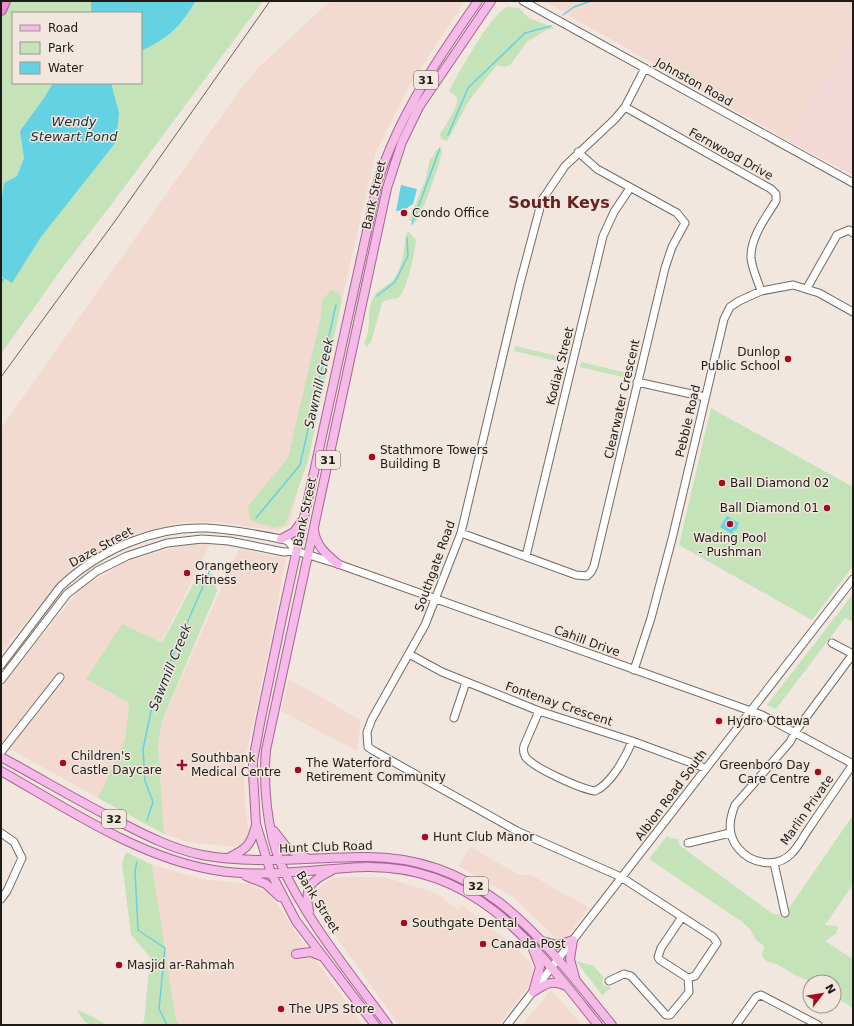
<svg xmlns="http://www.w3.org/2000/svg" width="854" height="1026" font-family="'DejaVu Sans',sans-serif">
<style>
.commercial{fill:#f2dad0}
.industrial{fill:#f3d8d7}
.green{fill:#c4e3b9}
.water{fill:#64d2e2}
.lines{fill:none;stroke-linecap:round;stroke-linejoin:round}
.stream{stroke:#64d2e2;stroke-width:1.5}
.minor-casing{stroke:#746b63;stroke-width:9}
.major-casing{stroke:#a56494;stroke-width:10}
.highway-casing{stroke:#a56494;stroke-width:12}
.minor{stroke:#fff;stroke-width:7}
.major{stroke:#f5bae7;stroke-width:8}
.highway{stroke:#ee8cd7;stroke-width:10}
.tram{stroke:#68625c;stroke-width:1}
.poi-dot{fill:#a50a21;stroke:#f2e7de;stroke-width:1.5}
.labels{text-anchor:middle;dominant-baseline:central;stroke-width:3;stroke-linejoin:round;paint-order:stroke}
.shield{fill:#f2e7de;stroke:#5e5853;stroke-width:1}
.shield-label{font-size:11px;font-weight:bold;fill:#1e1b17}
.street-label{font-size:12px;fill:#1e1b17;stroke:#f2e7de}
.poi-label{font-size:12px;fill:#1e1b17;stroke:#f2e7de;text-anchor:start}
.water-label{font-size:13px;font-style:italic;fill:#1a2e31;stroke:#f2e7de}
.district-label{font-size:16px;font-weight:bold;fill:#672122;stroke:#f2e7de}
</style>
<rect width="100%" height="100%" fill="#f2e7de"/>
<!-- commercial -->
<path class="commercial" d="M330 1H465L411 83 376 152 290 524 277 531 219 522H184L134 534 102 553 61 583 33 613 1 653V428L237 94 257 69Z
M544 1H853V39L829 73 789 141Z
M203 543 210 544 161 643 86 679 129 703 125 740 98 798 1 744V688L21 661 79 590 125 562 175 547Z
M239 549 286 558 269 648 244 764 245 806 249 831 247 838 243 844 234 847 187 842 164 834 158 744 162 721Z
M289 679 361 720 357 751 281 711Z
M470 847 520 875H531L589 908 567 936 558 940 512 896 458 866Z
M152 865 203 879 249 884 270 893 298 936 363 1025H180L176 1020Z
M347 877H385L436 893 458 910 462 905 508 941 509 945 518 950 532 964 533 980 499 1025H399L313 904 316 889 333 878Z
M551 990 582 1025H522Z"/>
<!-- industrial -->
<path class="industrial" d="M853 39V175L789 141 829 73Z"/>
<!-- green -->
<path class="green" d="M1 1H91V13H13V83H53L44 98 21 131 24 158 17 176 4 183 1 203Z
M196 1H263L111 205 63 267 1 354V276L12 282 41 237 82 184 111 83H141V51C170 37 179 28 196 1Z
M507 7 519 8 529 18 555 28 546 30 527 42 510 65 505 67 497 65 470 99 447 141 441 139 440 134C444 128 460 103 457 98 455 95 451 93 449 91 460 71 489 16 507 7Z
M439 149 442 150C443 157 420 220 415 223L409 220 410 217 425 181 430 159 433 157 436 150Z
M409 232 416 240C414 254 408 289 398 298L386 300 382 303 371 342 366 347 364 343C372 330 366 312 373 298 378 289 384 288 391 282 402 272 405 247 406 233Z
M331 290 338 292 342 299 308 461 285 525 274 528C266 524 256 524 250 520L248 506 288 458 321 316 322 301Z
M515 346 566 358 565 363 514 351Z
M581 362 632 374 631 379 580 367Z
M711 408 853 487V566L812 620 679 545Z
M212 573 217 591 162 721 158 744 164 834 98 798 125 740 129 703 86 679 122 624 162 643 198 575Z
M853 594V622L845 618 776 709 767 705Z
M853 815V884L825 925 836 926 838 928 836 934 825 941 853 959V1008L834 996V982C805 982 804 980 780 966 776 963 770 963 765 960L762 955 764 946 756 940 750 929 742 922 649 859 667 836 670 838 678 839 679 845 773 914H778L783 917Z
M126 852 152 865 176 1020 180 1025H141L144 1022 150 957 131 935 122 864Z
M576 961 594 966 604 978 602 981 603 985 611 988 602 995Z
M77 1009 108 1025C87 1025 85 1026 77 1009Z"/>
<!-- water -->
<path class="water" d="M91 1H196C179 28 170 37 141 51V13H91Z
M53 83H111L119 113 116 142 41 237 12 283 1 276V203L4 183 17 176 24 158 20 131 44 98Z
M401 185 417 189 413 204 404 210 396 211Z
M727 516 739 523 736 531 734 530 732 534 720 527Z"/>
<g class="lines">
<!-- stream -->
<path class="stream" d="M563 15 574 7 591 1
M448 135 468 88 525 33 551 26
M412 224 440 148
M1 283 4 278
M377 296 395 282 408 256 407 238
M256 518 300 465 336 305
M147 820 153 802 145 781 143 749 153 702 213 563
M137 862 135 871 138 930 165 948 159 1009 167 1025"/>
<!-- minor casing -->
<g class="minor-casing">
<path id="minor" d="M523 1 853 183
M645 68 625 107 615 119 565 166 542 200 520 283 461 533 425 625 372 719 367 732 368 747 374 751 517 831 621 877 713 937 717 943 695 976 688 978 660 960 658 957 661 948 682 917
M625 107 771 189 776 194V201C766 217 750 238 751 258 752 269 758 281 761 291
M807 288 837 235 849 230 853 233
M637 382 705 397
M461 533 576 575 587 576 591 572 594 566 665 268 672 247 685 223 677 213 597 169 578 152
M526 556 603 236 614 212 630 188
M832 643 853 654
M409 654 442 672 539 711 632 741 705 768
M853 654 795 732 790 742 735 805C729 820 727 834 738 848 751 864 777 869 792 853 799 846 804 835 810 827 824 806 839 785 853 764
M1 665 60 587C98 551 153 526 206 528 231 529 256 534 281 539L288 541 296 551
M634 670 651 618 672 539 724 319 730 307 739 301 761 291 793 285 819 293 853 312
M1 680 67 594 97 571 127 556 167 543 202 539 229 541 284 552 296 551 338 564 762 715 853 764
M539 711 524 746C523 750 523 752 525 756 531 767 581 789 595 791 611 784 626 757 632 741
M454 718 466 682
M1 752 60 677
M1 833 14 842 22 858 7 891 1 899
M688 843 730 833
M774 863 785 913
M609 981 624 974 631 976 666 1015H670L689 992 688 978
M507 1025 853 579
M736 1025 756 997 761 995 818 1025"/>
</g>
<!-- major casing -->
<g class="major-casing">
<path id="major" d="M314 530C316 546 326 554 338 564
M281 539 294 532 302 521
M1 757C40 778 78 801 118 821 145 835 172 849 202 855 257 865 312 857 367 857 486 857 544 942 612 1025
M1 771C66 808 140 858 214 870 265 879 317 868 368 867 479 866 536 948 598 1025
M274 831 288 849 307 858
M228 858C247 849 251 845 256 825
M246 876 266 884 280 897
M309 911C304 888 310 881 331 871
M542 941 557 945 573 940 570 959 575 978
M296 954 311 952 321 956
M533 992 540 967 533 949
M533 992C545 984 552 979 566 986
M375 1025 296 921 271 873 256 824 253 774V761L261 718 283 613 378 181C399 115 439 57 478 1
M388 1025C351 974 305 919 280 862 267 830 263 784 266 750L387 188 402 142 419 107 491 1"/>
</g>
<!-- highway casing -->
<g class="highway-casing">
<path id="highway" d="M1 10 5 1"/>
</g>
<!-- minor -->
<use href="#minor" class="minor"/>
<!-- major -->
<use href="#major" class="major"/>
<!-- highway -->
<use href="#highway" class="highway"/>
<!-- tram -->
<path class="tram" d="M1 377 115 221 270 1"/>
</g>
<!-- markers -->
<g class="poi-dot">
<circle cx="404" cy="213" r="4"/>
<circle cx="788" cy="359" r="4"/>
<circle cx="372" cy="457" r="4"/>
<circle cx="722" cy="483" r="4"/>
<circle cx="827" cy="508" r="4"/>
<circle cx="730" cy="524" r="4"/>
<circle cx="187" cy="573" r="4"/>
<circle cx="719" cy="721" r="4"/>
<circle cx="63" cy="763" r="4"/>
<path d="M180 759h4v4h4v4h-4v4h-4v-4h-4v-4h4z"/>
<circle cx="298" cy="770" r="4"/>
<circle cx="818" cy="772" r="4"/>
<circle cx="425" cy="837" r="4"/>
<circle cx="404" cy="923" r="4"/>
<circle cx="483" cy="944" r="4"/>
<circle cx="119" cy="965" r="4"/>
<circle cx="281" cy="1009" r="4"/>
</g>
<g class="labels">
<!-- shield labels -->
<g class="shield">
<rect x="414" y="71" width="24" height="18" rx="3"/>
<rect x="316" y="451" width="24" height="18" rx="3"/>
<rect x="102" y="810" width="24" height="18" rx="3"/>
<rect x="464" y="877" width="24" height="18" rx="3"/>
</g>
<g class="shield-label">
<text x="426" y="80">31</text>
<text x="328" y="460">31</text>
<text x="114" y="819">32</text>
<text x="476" y="886">32</text>
</g>
<!-- street labels -->
<g class="street-label">
<text transform="translate(694 82) rotate(29)">Johnston Road</text>
<text transform="translate(731 154) rotate(29)">Fernwood Drive</text>
<text transform="translate(374 195) rotate(-77)">Bank Street</text>
<text transform="translate(560 366) rotate(-76)">Kodiak Street</text>
<text transform="translate(622 399) rotate(-77)">Clearwater Crescent</text>
<text transform="translate(688 421) rotate(-77)">Pebble Road</text>
<text transform="translate(305 512) rotate(-78)">Bank Street</text>
<text transform="translate(101 547) rotate(-29)">Daze Street</text>
<text transform="translate(435 566) rotate(-70)">Southgate Road</text>
<text transform="translate(587 641) rotate(20)">Cahill Drive</text>
<text transform="translate(559 704) rotate(19)">Fontenay Crescent</text>
<text transform="translate(671 795) rotate(-53)">Albion Road South</text>
<text transform="translate(807 810) rotate(-55)">Marlin Private</text>
<text transform="translate(326 847) rotate(-2)">Hunt Club Road</text>
<text transform="translate(318 902) rotate(58)">Bank Street</text>
</g>
<!-- poi labels -->
<g class="poi-label">
<text x="412" y="213">Condo Office</text>
<text x="780" y="352" text-anchor="end">Dunlop<tspan x="780" dy="14">Public School</tspan></text>
<text x="380" y="450">Stathmore Towers<tspan x="380" dy="14">Building B</tspan></text>
<text x="730" y="483">Ball Diamond 02</text>
<text x="819" y="508" text-anchor="end">Ball Diamond 01</text>
<text x="730" y="538" text-anchor="middle">Wading Pool<tspan x="730" dy="14">- Pushman</tspan></text>
<text x="195" y="566">Orangetheory<tspan x="195" dy="14">Fitness</tspan></text>
<text x="727" y="721">Hydro Ottawa</text>
<text x="71" y="756">Children's<tspan x="71" dy="14">Castle Daycare</tspan></text>
<text x="191" y="758">Southbank<tspan x="191" dy="14">Medical Centre</tspan></text>
<text x="306" y="763">The Waterford<tspan x="306" dy="14">Retirement Community</tspan></text>
<text x="810" y="765" text-anchor="end">Greenboro Day<tspan x="810" dy="14">Care Centre</tspan></text>
<text x="433" y="837">Hunt Club Manor</text>
<text x="412" y="923">Southgate Dental</text>
<text x="491" y="944">Canada Post</text>
<text x="127" y="965">Masjid ar-Rahmah</text>
<text x="289" y="1009">The UPS Store</text>
</g>
<!-- water labels -->
<g class="water-label">
<text x="74" y="121">Wendy<tspan x="74" dy="15">Stewart Pond</tspan></text>
<text transform="translate(319 383) rotate(-77)">Sawmill Creek</text>
<text transform="translate(170 667) rotate(-68)">Sawmill Creek</text>
</g>
<!-- district labels -->
<g class="district-label">
<text x="559" y="202">South Keys</text>
</g>
</g>
<!-- border -->
<rect width="854" height="1026" fill="none" stroke="#1e1b17" stroke-width="4"/>
<!-- legend -->
<rect x="12" y="12" width="130" height="72" fill="#f2e7de" stroke="#9d958e"/>
<rect x="20" y="25" width="20" height="6" fill="#f5bae7" stroke="#9d958e"/>
<text x="48" y="32" font-size="12" fill="#1e1b17">Road</text>
<rect x="20" y="42" width="20" height="12" fill="#c4e3b9" stroke="#9d958e"/>
<text x="48" y="52" font-size="12" fill="#1e1b17">Park</text>
<rect x="20" y="62" width="20" height="12" fill="#64d2e2" stroke="#9d958e"/>
<text x="48" y="72" font-size="12" fill="#1e1b17">Water</text>
<!-- north arrow -->
<g transform="translate(822 994) rotate(59)"><circle r="19" fill="#f2e7de" stroke="#9d958e"/>
<path d="M0-3L7 15L0 10L-7 15Z" fill="#a50a21"/>
<text y="-6" font-size="11" font-weight="bold" text-anchor="middle" fill="#1e1b17">N</text>
</g>
</svg>
